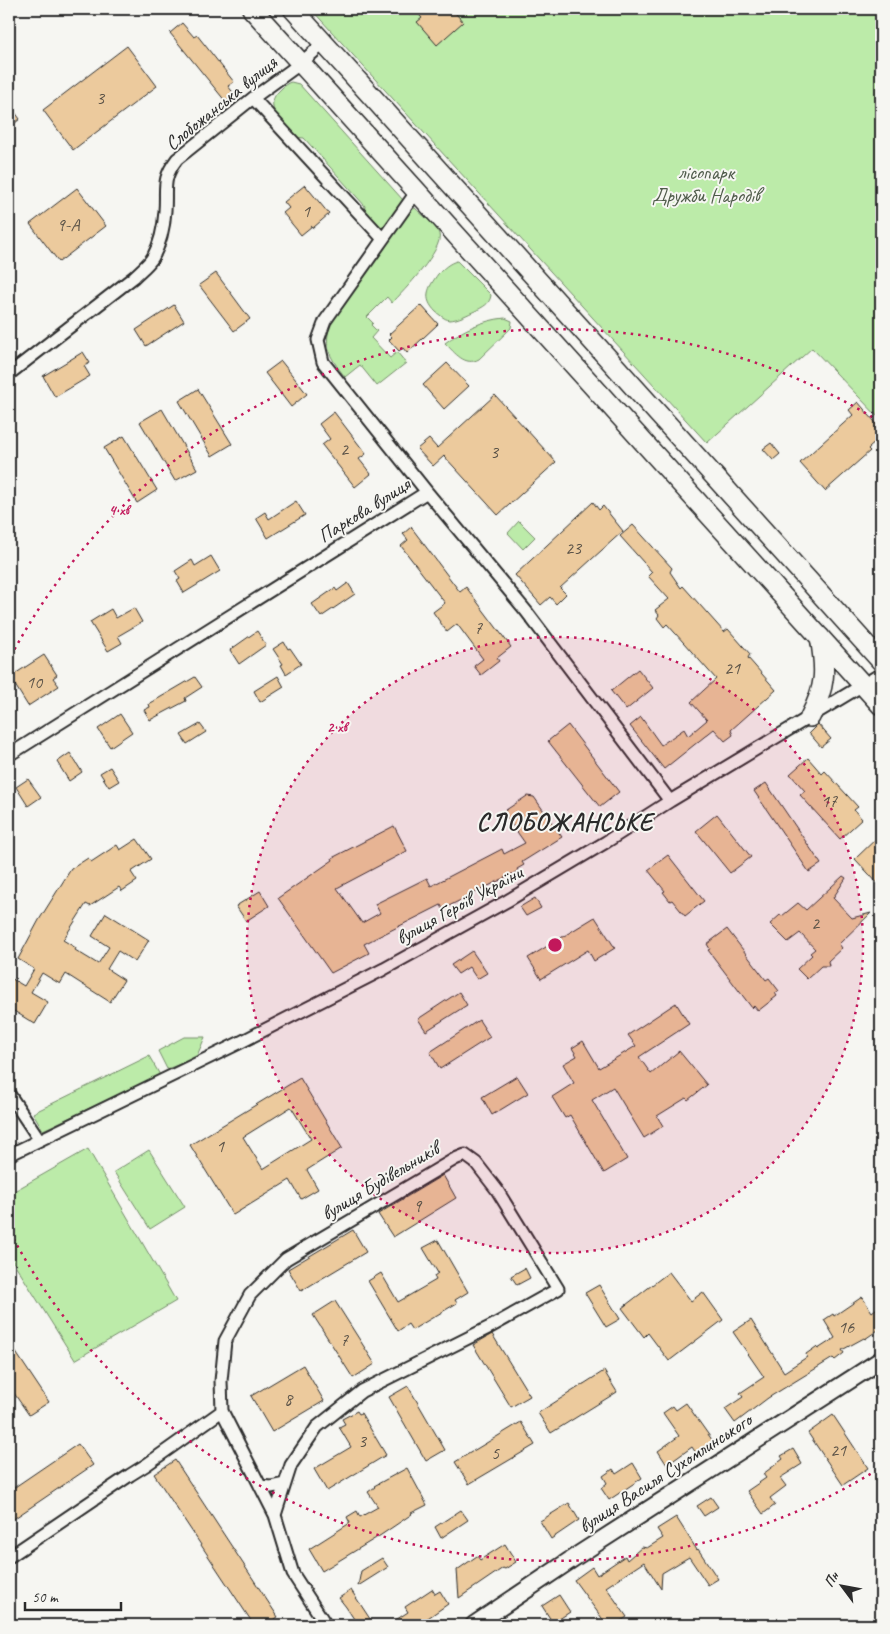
<svg xmlns="http://www.w3.org/2000/svg" width="890" height="1634" font-family="Caveat,sans-serif">
<style>
.green{fill:#bceba9;stroke:#748b6a}
.building{fill:#ecca9d;stroke:#2b2b2b;fill-rule:evenodd}
.lines{fill:none;stroke-linecap:round;stroke-linejoin:round}
.minor-casing{stroke:#2b2b2b;stroke-width:15}
.secondary-casing{stroke:#2b2b2b;stroke-width:20}
.primary-casing{stroke:#2b2b2b;stroke-width:22}
.minor{stroke:#f6f6f2;stroke-width:11}
.secondary{stroke:#f6f6f2;stroke-width:16}
.primary{stroke:#f6f6f2;stroke-width:19}
.ring{fill:none;stroke:#c2185b;stroke-width:2.5;stroke-dasharray:2.5 5}
.labels{text-anchor:middle;dominant-baseline:central;stroke-width:4;stroke-linejoin:round;paint-order:stroke}
.number-label{font-size:18px;fill:#5b5348}
.street-label{font-size:20px;fill:#2b2b2b;stroke:#f6f6f2}
.park-label{font-size:20px;fill:#4f5b4a;stroke:#f6f6f2}
.district-label{font-size:25px;font-weight:bold;letter-spacing:1px;fill:#2b2b2b;stroke:#f6f6f2}
.centre{fill:#c2185b;stroke:#f6f6f2;stroke-width:2.5}
.ring-label{font-size:15px;text-anchor:middle;font-weight:bold;fill:#c2185b;stroke:#f6f6f2;stroke-width:4;stroke-linejoin:round;paint-order:stroke}
</style>
<rect width="100%" height="100%" fill="#f6f6f2"/>
<filter id="ink" filterUnits="userSpaceOnUse"><feTurbulence type="fractalNoise" baseFrequency=".02" numOctaves="2"/><feDisplacementMap in="SourceGraphic" scale="10" xChannelSelector="R" yChannelSelector="G"/><feConvolveMatrix kernelMatrix="1 2 1 2 8 2 1 2 1" color-interpolation-filters="sRGB"/></filter>
<g filter="url(#ink)">
<!-- green -->
<path class="green" d="M311 9H881V420L812 348 707 443Z
M291 82 299 84 403 200 385 228 382 229 363 217 365 206 304 138 294 137C282 123 261 106 281 89 284 86 287 83 291 82Z
M410 208H415C421 214 437 226 439 234 444 249 403 292 392 303L387 297 367 317 373 323 371 325 377 331 371 338 390 358 397 352 406 363 377 386 360 365 345 377C328 355 322 345 333 317Z
M457 261 491 295C490 304 483 307 475 311 468 314 458 320 449 320 444 319 440 315 436 312 422 298 428 288 438 274 444 268 449 263 457 261Z
M505 318 512 321 511 328 479 359C465 367 455 353 445 343 462 330 483 320 505 318Z
M519 521 535 537 523 549 508 533Z
M184 1037H205L196 1058 167 1069 158 1051Z
M149 1056 160 1075 43 1130 33 1113Z
M88 1149 176 1301 75 1360 9 1255V1194Z
M149 1150 185 1207 150 1229 114 1172Z"/>
<!-- building -->
<path class="building" d="M414 9H452L463 22 437 45 417 22 422 18Z
M182 23 194 37 197 35 234 82 228 86 235 95 226 102 170 33Z
M127 46 157 86 73 150 43 110Z
M9 104 20 119 9 128Z
M305 185 329 214 313 228 312 226 301 235 283 213 289 208 284 202Z
M77 188 106 226 59 262 30 224Z
M216 273 250 319 234 331 199 285Z
M174 305 184 321 146 346 136 330Z
M421 305 438 324 407 353 403 348 399 351 389 340 392 337 389 334Z
M83 352 90 363 84 366 90 376 55 397 43 376Z
M281 361 307 394 291 407 265 373Z
M447 363 469 386 444 409 423 385Z
M198 389 232 444 212 456 179 401Z
M495 395 556 462 498 515 444 456 433 466 417 449 429 439 437 448Z
M858 402 881 429V437L868 449 870 451 825 491 800 463 853 415 849 410Z
M162 409 197 469 175 481 140 422Z
M334 412 366 454 359 459 371 474 355 487 322 445 330 439 319 424Z
M124 436 157 490 137 503 104 448Z
M771 443 780 454 773 460 763 449Z
M296 501 305 515 268 538 256 518 265 512 269 519Z
M593 502 599 510 603 506 623 531 560 588 566 594 556 604 550 597 541 605 515 575Z
M633 525 672 568 670 572 681 588 683 586 724 632 728 629 750 654 748 658 776 690 731 730 733 735 725 741 714 729 664 769 630 726 641 717 661 745 684 729 688 736 707 720 691 702 716 679 667 624 664 627 657 618 659 615 655 610 669 599 648 576 652 572 620 536Z
M411 527 460 592 466 587 511 647 497 658 499 661 481 675 474 666 483 659 457 624 447 632 433 612 445 603 401 546 408 540 403 534Z
M211 556 220 571 184 593 177 581 180 579 175 571 192 560 195 566Z
M348 583 355 594 321 617 312 604 335 588 337 591Z
M134 608 142 622 118 636 122 643 108 651 90 622 111 609 116 618Z
M257 631 266 645 239 664 230 650Z
M284 642 288 649 290 648 301 664 286 674 281 665 283 664 273 649Z
M44 655 57 675 53 678 59 686 28 706 10 677Z
M638 669 653 688 626 710 611 691Z
M278 676 284 687 260 702 254 691Z
M195 677 202 687 185 698 186 701 150 720 144 710 150 707 149 704Z
M120 714 132 732 110 747 98 729Z
M200 724 206 732 187 744 181 735Z
M818 724 831 739 821 747 809 733Z
M568 725 619 792 600 807 548 741Z
M70 753 82 772 69 781 57 762Z
M808 758 822 774 825 771 858 807 854 810 862 819 840 839 800 795 805 791 790 774Z
M110 767 119 781 109 787 100 773Z
M28 779 41 797 28 806 16 787Z
M766 783 821 864 809 872 754 791Z
M527 796 534 797 562 837 522 862 524 865 517 869 518 871 443 909 441 905 364 944 369 953 331 973 278 898 333 860 332 858 394 826 407 851 337 888 362 923 380 913 375 904 427 878 431 886 502 849 504 854 525 843 503 812Z
M717 814 751 857 730 873 696 831Z
M881 834V887L855 859Z
M137 839 151 859 131 872 137 881 122 891 119 887 90 906 86 904 63 940 76 948 75 950 98 964 109 947 92 936 106 913 149 940 135 962 118 951 107 969 124 980 110 1002 66 974 60 984 42 973 31 992 48 1002 35 1024 9 1008V977L24 986 34 969 18 959 39 920 71 869 88 858 91 862 117 845 120 850Z
M668 855 704 901 685 916 672 900 670 901 663 892 665 891 648 870Z
M843 876 846 878 833 898 852 918 871 913 839 944 842 948 828 961 829 966H821L807 979 797 969 812 955 810 953 815 949 800 933 788 942 770 924 780 915 782 916 798 903 806 910Z
M260 891 269 906 246 921 236 906Z
M535 898 541 908 526 916 520 907Z
M595 917 615 948 594 961 588 950 541 979 528 958Z
M727 929 766 980 769 978 779 991 775 993 777 996 758 1011 754 1006 752 1008 708 950 710 949 707 944Z
M472 951 487 973 477 979 469 967 458 974 451 965Z
M459 992 467 1005 426 1031 418 1019Z
M676 1003 689 1024 639 1057 651 1074 679 1051 707 1085 688 1100 686 1098 657 1116 663 1126 644 1138 613 1087 592 1100 627 1159 604 1173 570 1115 565 1118 552 1097 574 1083 563 1064 577 1056 572 1048 583 1041 599 1068 636 1046 628 1035Z
M479 1020 490 1037 440 1069 430 1052Z
M517 1076 528 1093 492 1115 482 1097Z
M300 1078 342 1148 307 1170 318 1189 301 1199 290 1180 233 1215 190 1145ZM291 1107 311 1139 263 1169 243 1137Z
M443 1175 456 1198 393 1237 378 1214Z
M353 1230 366 1252 301 1291 288 1269Z
M438 1240 468 1292 455 1300 457 1303 412 1330 408 1324 398 1331 368 1281 381 1273 398 1302 436 1280 434 1276 438 1273 423 1248Z
M525 1268 530 1278 517 1285 511 1276Z
M669 1272 691 1301 703 1292 723 1320 669 1361 648 1333 644 1337 622 1308Z
M599 1285 620 1319 606 1327 585 1293Z
M862 1297 872 1312 881 1305V1328L865 1339 864 1338 842 1350 844 1353 835 1360 833 1358 768 1398 735 1423 725 1409 743 1397 740 1393 764 1377 733 1332 751 1320 784 1372 807 1357 806 1354 816 1347 818 1349 835 1338 824 1320 833 1314 834 1316Z
M335 1301 375 1364 353 1378 313 1315Z
M492 1334 530 1396 511 1407 473 1345Z
M9 1342 49 1402 29 1415 9 1386Z
M303 1365 324 1401 272 1432 251 1396Z
M604 1371 617 1392 551 1433 538 1413Z
M408 1386 445 1450 426 1461 389 1397Z
M686 1403 715 1444 698 1456 692 1447 667 1465 658 1451 679 1436 663 1413 673 1406 676 1410Z
M357 1411 359 1414 361 1413 386 1455 327 1491 314 1469 351 1447 339 1427 345 1424 342 1419Z
M833 1415 868 1468 843 1485 808 1433Z
M521 1422 535 1445 469 1484 455 1462Z
M78 1444 93 1465 9 1522V1491Z
M793 1449 802 1464 780 1478 786 1486 770 1498 775 1505 763 1514 747 1491 766 1478 763 1474 783 1459 781 1456Z
M175 1460 278 1617 265 1625H254L154 1474Z
M633 1463 642 1478 609 1500 601 1488 607 1483 603 1476 613 1469 616 1474Z
M407 1468 427 1505 411 1513 412 1514 381 1535 322 1571 309 1549 350 1523 347 1517 357 1511 360 1517 378 1507 368 1492 375 1487 374 1486Z
M711 1497 718 1507 704 1516 697 1506Z
M569 1503 579 1520 551 1539 540 1521Z
M461 1510 468 1520 441 1538 435 1527Z
M676 1517 697 1550 698 1549 718 1579 708 1585 689 1557 662 1573 661 1589 644 1562 606 1587 627 1617 615 1625H607L574 1580 592 1567 597 1575 625 1556 627 1560 642 1547 647 1548 663 1538 657 1529Z
M505 1544 516 1562 505 1569 503 1568 459 1598 457 1570 477 1556 480 1560Z
M382 1558 388 1567 358 1586 361 1571Z
M432 1589 435 1594 440 1591 448 1604 425 1620 429 1625H388L408 1612 405 1607Z
M351 1590 374 1625H358L346 1607 339 1598Z
M559 1595 570 1612 553 1623 542 1606Z"/>
<g class="lines">
<!-- minor casing -->
<g class="minor-casing">
<path id="minor" d="M253 98 383 239 325 321 318 340 323 362 427 492 526 611 670 801
M383 239 417 191
M9 374 134 277C140 271 149 264 153 257 160 244 164 226 165 211 167 188 161 180 177 159L253 98 301 63 324 43
M9 755 427 492
M9 1094 39 1139
M9 1155 239 1043 384 969 507 901 606 842 670 801 881 674
M260 1486 271 1487 285 1484
M275 1515 291 1465 317 1427 362 1391 492 1326 558 1289 497 1190 476 1163 465 1155 455 1159 286 1259 250 1295 225 1341 221 1381 222 1411 275 1515 293 1574 326 1625
M9 1557 130 1475 146 1465 222 1411"/>
</g>
<!-- secondary casing -->
<g class="secondary-casing">
<path id="secondary" d="M474 1625 578 1555 881 1360"/>
</g>
<!-- primary casing -->
<g class="primary-casing">
<path id="primary" d="M252 9 881 705
M293 9 881 661
M810 717C826 686 826 671 820 637"/>
</g>
<!-- minor -->
<use href="#minor" class="minor"/>
<!-- secondary -->
<use href="#secondary" class="secondary"/>
<!-- primary -->
<use href="#primary" class="primary"/>
</g>
</g>
<!-- distance rings -->
<circle cx="555" cy="945" r="308" fill="#c2185b" fill-opacity=".12"/>
<g class="ring">
<circle cx="555" cy="945" r="308"/>
<path d="M877 1470A616 616 0 0 1 11 1234M11 656A616 616 0 0 1 877 420"/>
</g>
<g class="labels">
<!-- number labels -->
<g class="number-label">
<text x="100" y="98">3</text>
<text x="306" y="211">1</text>
<text x="68" y="225">9-А</text>
<text x="344" y="449">2</text>
<text x="494" y="452">3</text>
<text x="573" y="548">23</text>
<text x="478" y="628">7</text>
<text x="732" y="668">21</text>
<text x="34" y="682">10</text>
<text x="829" y="801">17</text>
<text x="815" y="923">2</text>
<text x="220" y="1146">1</text>
<text x="417" y="1206">9</text>
<text x="846" y="1327">16</text>
<text x="344" y="1340">7</text>
<text x="288" y="1399">8</text>
<text x="362" y="1441">3</text>
<text x="838" y="1450">21</text>
<text x="495" y="1453">5</text>
</g>
<!-- street labels -->
<g class="street-label">
<text transform="translate(221 103) rotate(-39)">Слобожанська вулиця</text>
<text transform="translate(364 510) rotate(-32)">Паркова вулиця</text>
<text transform="translate(459 905) rotate(-29)">вулиця Героїв України</text>
<text transform="translate(380 1181) rotate(-31)">вулиця Будівельників</text>
<text transform="translate(665 1473) rotate(-33)">вулиця Василя Сухомлинського</text>
</g>
<!-- park labels -->
<g class="park-label">
<text x="706" y="172">лісопарк<tspan x="706" dy="23">Дружби Народів</tspan></text>
</g>
<!-- district labels -->
<g class="district-label">
<text x="565" y="822">СЛОБОЖАНСЬКЕ</text>
</g>
</g>
<circle cx="555" cy="945" r="8" class="centre"/>
<g class="ring-label">
<text x="119" y="515">4 хв</text>
<text x="337" y="732">2 хв</text>
</g>
<!-- margin -->
<rect width="890" height="1634" fill="none" stroke="#f6f6f2" stroke-width="30"/>
<rect x="15" y="15" width="860" height="1604" fill="none" stroke="#2b2b2b" stroke-width="2" filter="url(#ink)"/>
<!-- north arrow -->
<g transform="translate(842 1586) rotate(302)" stroke="#f6f6f2" stroke-width="4" paint-order="stroke">
<path d="M0-4L9 19L0 12L-9 19Z" fill="#2b2b2b"/>
<text y="-8" font-size="14" font-weight="bold" text-anchor="middle" fill="#2b2b2b">Пн</text>
</g>
<!-- scale -->
<path d="M25 1602v8h96v-8" fill="none" stroke="#2b2b2b" stroke-width="2.5"/>
<text x="32" y="1602" font-size="15" fill="#2b2b2b" stroke="#f6f6f2" stroke-width="4" paint-order="stroke">50 m</text>
</svg>
